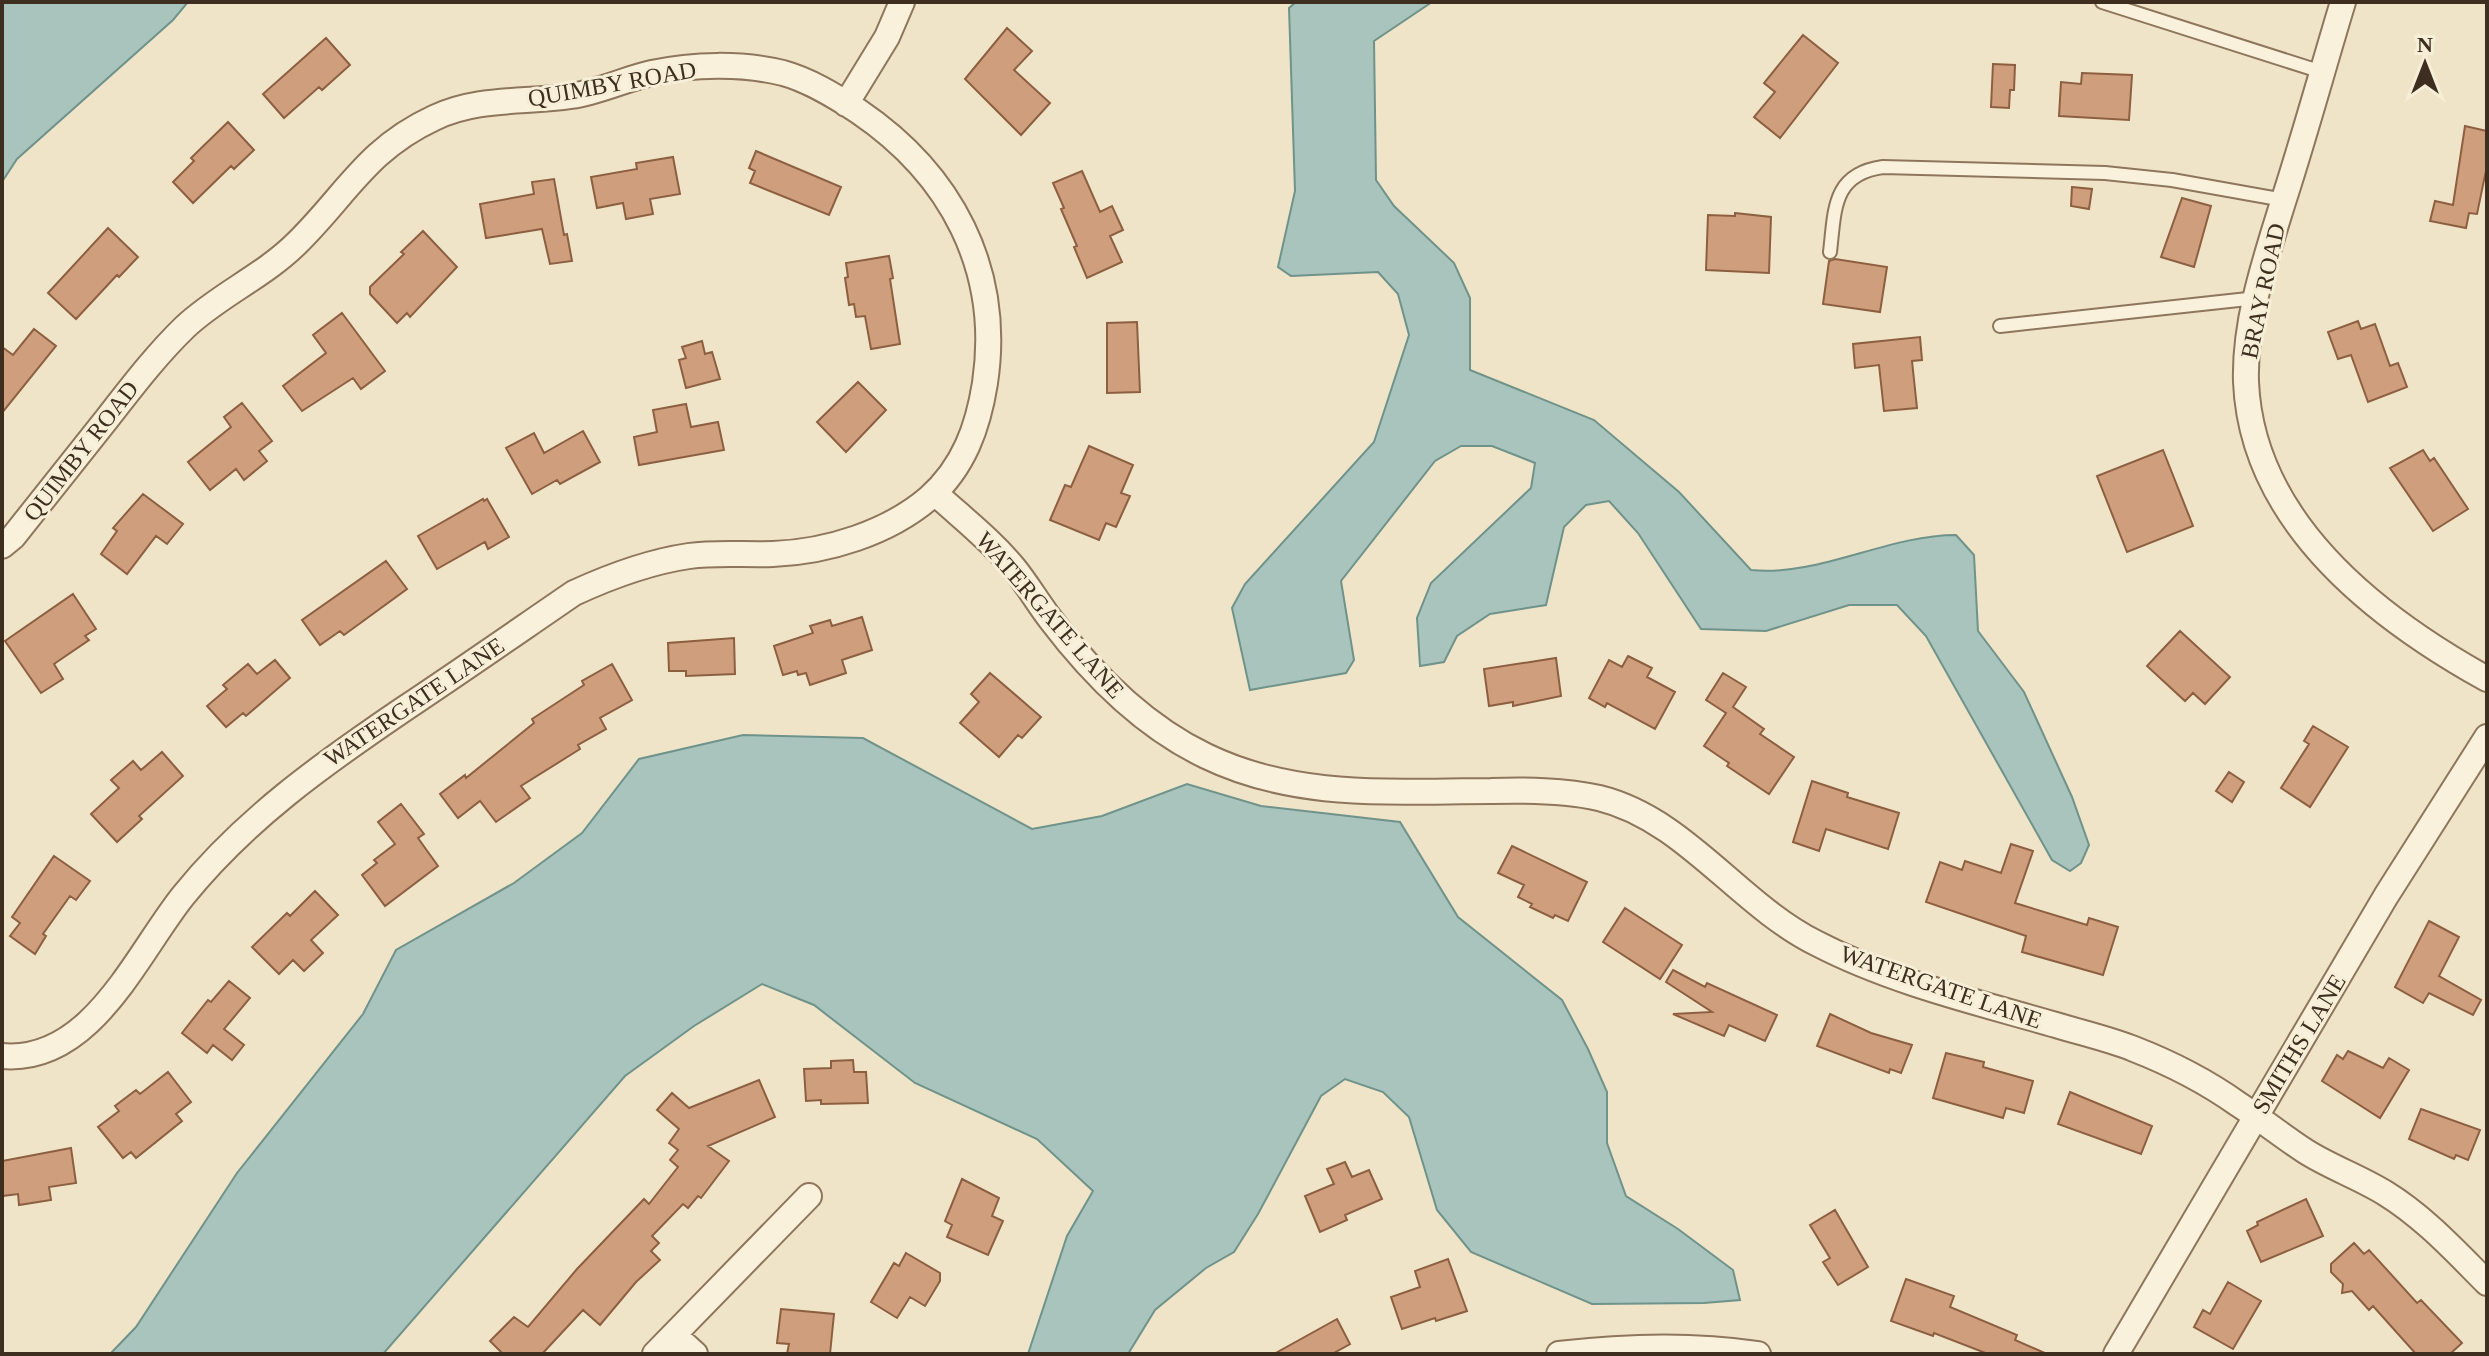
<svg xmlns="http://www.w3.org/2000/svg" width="2489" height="1356" font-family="'Times New Roman',serif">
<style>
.water{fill:#a9c4bc;stroke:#6f938a;stroke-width:2}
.building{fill:#cf9f7d;stroke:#8d5f41;stroke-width:2}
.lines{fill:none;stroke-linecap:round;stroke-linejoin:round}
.lane-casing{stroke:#8d765c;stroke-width:16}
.street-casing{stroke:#8d765c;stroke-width:28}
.lane{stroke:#faf1dc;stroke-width:12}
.street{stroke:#faf1dc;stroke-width:24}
.labels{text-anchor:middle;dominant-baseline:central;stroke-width:6;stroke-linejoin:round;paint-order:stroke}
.street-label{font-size:24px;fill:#3d2e20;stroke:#f7eed8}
</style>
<rect width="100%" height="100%" fill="#f0e4c8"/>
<!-- water -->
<path class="water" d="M2 2H188L173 20 17 159 2 182Z
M1296 2H1432L1374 41 1376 180 1394 206 1454 263 1470 298V370L1594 420 1679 492 1751 570C1819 577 1887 535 1956 535L1974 555 1978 631 2024 692 2072 797 2089 845 2081 863 2070 871 2052 860 1926 636 1897 605H1849L1766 631 1701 629 1638 533 1609 501 1586 505 1564 527 1546 605 1490 614 1457 636 1444 662 1420 666 1417 618 1431 583 1531 488 1535 463 1492 446H1461L1435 461 1341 581 1354 660 1346 673 1250 690 1232 608 1245 584 1374 442 1409 335 1398 294 1378 272 1291 276 1278 267 1295 191 1289 8Z
M743 735 863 738 1032 829 1102 816 1187 784 1261 806 1400 822 1458 917 1562 1000 1588 1049 1607 1092V1143L1626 1196 1678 1229 1733 1270 1740 1300 1704 1303 1592 1304 1471 1252 1437 1210 1409 1117 1383 1092 1345 1079 1321 1096 1258 1214 1234 1252 1206 1268 1155 1310 1128 1354H1028L1067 1236 1093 1191 1037 1139 915 1083 814 1005 762 984 694 1026 625 1076 383 1354H110L136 1327 237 1173 363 1014 396 950 514 883 582 833 639 759Z"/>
<!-- building -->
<path class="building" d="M1007 28 1032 51 1014 70 1050 103 1021 135 965 79Z
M1803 35 1838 63 1780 138 1754 117 1775 92 1764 83Z
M326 38 350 65 322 90 319 87 284 118 263 94Z
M1993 64 2015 65 2014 90H2010L2009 108 1991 107Z
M2082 73 2132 75 2129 120 2059 116 2061 82 2081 84Z
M228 122 254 150 234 169 231 166 193 203 173 182 194 161 191 158Z
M2465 126 2487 131V166L2477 214 2469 213 2466 228 2430 221 2435 201 2453 205Z
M756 151 841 187 829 215 750 183 755 171 749 168Z
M673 157 680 194 650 199 653 214 626 219 623 203 597 208 591 177 637 169 636 163Z
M1082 171 1100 212 1112 206 1123 230 1110 236 1122 262 1087 278 1074 247 1077 246 1061 209 1064 208 1053 183Z
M554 179 564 235 567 234 572 261 550 264 542 229 486 238 480 204 534 194 532 182Z
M2072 187 2092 189 2089 209 2071 206Z
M2182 198 2211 206 2194 267 2161 257Z
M1735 213 1771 217 1769 273 1706 270 1708 215 1735 216Z
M108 228 138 257 119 277 117 275 76 319 48 293Z
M423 231 457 267 410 317 407 313 397 323 370 294V287L404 254 401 252Z
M889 256 893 278 890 279 900 344 871 349 865 316 856 317 854 304 849 305 845 278 848 277 846 263Z
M1835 259 1887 267 1880 312 1823 304 1829 261Z
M342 313 385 371 361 389 353 378 302 411 283 386 326 353 313 335Z
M2358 321 2361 329 2375 324 2390 366 2398 363 2407 387 2368 402 2351 355 2338 359 2328 332Z
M1137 322 1140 392 1107 393V323Z
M34 329 56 346 2 413V347L13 355Z
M1920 337 1922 360 1912 361 1917 408 1884 411 1879 365 1855 368 1853 344Z
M702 341 705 354 712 352 720 379 686 388 679 360 686 358 682 347Z
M858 382 886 410 846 452 817 422Z
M242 403 272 441 259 451 267 461 244 480 236 469 210 490 188 462 231 427 224 417Z
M686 404 691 427 718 422 724 450 639 465 634 437 657 432 653 410Z
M583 431 600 462 560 484 557 480 532 494 506 448 534 433 544 453Z
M1089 446 1133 465 1121 493 1130 496 1116 527 1106 523 1099 540 1050 520 1065 485 1071 487Z
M2163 450 2193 526 2127 552 2097 476Z
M2423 450 2430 461 2434 458 2468 509 2433 531 2390 468Z
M143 494 183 524 167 544 156 536 127 574 101 554 117 531 113 528Z
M483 499 484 501 487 499 509 537 488 549 485 542 437 569 418 536Z
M386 561 407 589 344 635 340 631 320 645 302 620Z
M73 594 96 629 85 636 89 640 54 664 63 679 41 693 5 641Z
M862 617 872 650 842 660 846 673 810 685 806 673 798 675 797 671 783 675 774 646 813 633 810 626 830 620 832 626Z
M2180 631 2230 677 2205 704 2193 693 2185 701 2147 666Z
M734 638 735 674 686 676V671H669L668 643Z
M1628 656 1652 668 1647 677 1675 692 1655 729 1607 703 1605 707 1589 698 1609 660 1622 667Z
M1556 658 1561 696 1513 706V702L1489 706 1484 669Z
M275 660 290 678 246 716 243 713 226 727 207 706 227 689 223 685 248 664 257 674Z
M612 664 632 700 600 718 606 729 578 745 580 749 521 786 530 798 496 822 480 801 458 818 440 794 465 775 466 778 534 723 532 719 584 685 582 681Z
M990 673 1041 717 1022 738 1018 735 999 757 960 723 979 702 971 694Z
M1723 673 1746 687 1733 707 1764 729 1760 734 1794 757 1769 794 1727 766 1729 763 1704 746 1726 713 1706 700Z
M2313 726 2348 747 2310 807 2281 788 2309 744 2304 741Z
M162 752 183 776 139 816 142 819 117 842 91 814 119 788 111 780 133 761 141 770Z
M2229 772 2244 782 2232 802 2216 791Z
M1812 781 1848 793 1847 797 1899 813 1888 849 1826 829 1819 851 1793 842Z
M401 804 424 834 418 838 438 866 385 906 362 875 377 863 374 860 395 844 378 822Z
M2011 844 2033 851 2015 903 2087 925 2089 918 2118 927 2103 975 2022 952 2026 936 1926 902 1940 862 1962 870 1965 861 2001 873Z
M1512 846 1587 882 1568 921 1555 915 1553 918 1530 907 1532 904 1518 897 1524 885 1498 873Z
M54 856 90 881 76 900 70 896 43 934 46 936 35 954 10 936 20 923 12 917Z
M315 891 338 915 311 940 323 953 304 971 293 960 279 974 252 947 287 913 290 916Z
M1625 908 1682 945 1660 979 1603 942Z
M2429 921 2459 937 2439 976 2481 1000 2473 1015 2429 993 2423 1003 2395 987Z
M1673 970 1705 987 1707 983 1777 1015 1765 1041 1729 1025 1724 1036 1673 1014 1712 1012 1666 982Z
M229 981 250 998 224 1029 244 1045 232 1060 213 1045 207 1053 182 1033 208 1000 211 1002Z
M1830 1014 1871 1033 1912 1045 1901 1073 1890 1069 1889 1073 1817 1046Z
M2348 1051 2383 1068 2389 1058 2409 1070 2380 1118 2322 1081 2337 1055 2343 1059Z
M1946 1053 1984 1062 1983 1067 2033 1081 2024 1113 2006 1108 2003 1118 1933 1098Z
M853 1060 854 1072H866L868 1103 821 1104V1100L806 1101 804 1069 831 1068V1061Z
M168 1072 191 1102 176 1114 182 1121 136 1158 131 1152 123 1158 98 1127 119 1111 115 1106 136 1090 140 1094Z
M759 1080 775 1117 708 1146 729 1161 701 1198 698 1196 688 1208 683 1204 652 1236 659 1243 651 1251 660 1260 636 1282 600 1325 583 1310 542 1354H503L490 1341 514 1317 528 1327 577 1269 644 1199 649 1204 678 1167 670 1160 678 1150 669 1143 679 1129 657 1110 672 1093 689 1108Z
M2070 1092 2152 1126 2141 1154 2058 1124Z
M2421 1109 2480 1130 2468 1160 2456 1155 2454 1159 2409 1139Z
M71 1148 76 1183 49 1187 51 1200 19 1205 18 1194 2 1196V1161Z
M1345 1162 1352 1177 1369 1170 1382 1199 1345 1215 1347 1220 1320 1232 1305 1196 1334 1184 1327 1169Z
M962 1179 999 1198 992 1216 1003 1221 988 1255 947 1237 952 1225 945 1221Z
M2306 1199 2323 1236 2261 1262 2247 1231 2258 1225 2257 1222Z
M1835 1210 1868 1267 1838 1285 1823 1262 1830 1258 1810 1225Z
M2354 1243 2364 1254 2369 1250 2417 1303 2421 1300 2462 1343 2450 1354H2416L2373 1306 2369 1310 2352 1291 2342 1293 2343 1284 2331 1272V1264Z
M906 1253 940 1273V1281L925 1306 910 1297 897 1318 871 1302 894 1263 899 1266Z
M1448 1259 1467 1311 1436 1321 1435 1318 1402 1329 1391 1297 1420 1287 1415 1271Z
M1906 1279 1954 1296 1950 1307 2017 1335 2015 1340 2047 1354H1988L1934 1333 1933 1336 1891 1321Z
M2228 1282 2261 1301 2233 1349 2194 1327 2203 1310 2210 1314Z
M781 1309 834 1314 830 1354H787L789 1344 777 1343Z
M1337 1319 1350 1344 1332 1354H1274Z"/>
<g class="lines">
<!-- lane casing -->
<g class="lane-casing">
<path id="lane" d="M2102 2 2322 72
M1830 252C1835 210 1832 174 1883 167L2105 173 2172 180 2284 200
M2000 326 2257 298"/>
</g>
<!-- street casing -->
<g class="street-casing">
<path id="street" d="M2343 2C2323 68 2305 134 2284 199 2266 257 2244 321 2246 382 2252 522 2375 617 2487 679
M846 104 887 37 902 2
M935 493C961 517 991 540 1014 568 1027 584 1038 603 1051 620 1092 674 1143 726 1206 756 1297 800 1393 791 1491 791 1526 790 1564 790 1599 798 1685 819 1738 904 1816 943 1891 982 1976 1002 2056 1025 2082 1033 2109 1039 2134 1049 2170 1063 2207 1082 2238 1104 2261 1119 2282 1136 2305 1151 2330 1167 2359 1177 2385 1193 2424 1217 2455 1251 2487 1283
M2 546 13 537C44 498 75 459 106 420 131 388 156 355 185 327 219 295 264 276 297 243 346 195 367 149 434 118 477 97 525 103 571 96 599 92 625 79 652 73 693 64 742 63 783 73 809 80 835 96 858 111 951 174 1002 269 985 383 978 427 964 467 929 498 888 533 827 552 773 554 745 555 717 552 689 556 648 562 611 576 574 593 517 632 461 671 404 709 323 764 245 819 183 896 136 955 91 1064 2 1056
M674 1335 695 1354
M655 1354 809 1196
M1559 1354C1626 1346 1691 1344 1758 1354
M2116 1354 2386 896 2487 737"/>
</g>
<!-- lane -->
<use href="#lane" class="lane"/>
<!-- street -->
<use href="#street" class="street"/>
</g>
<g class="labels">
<!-- street labels -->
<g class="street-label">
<text transform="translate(612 84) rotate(-10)">QUIMBY ROAD</text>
<text transform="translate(2263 291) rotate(-78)">BRAY ROAD</text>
<text transform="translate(81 451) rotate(-52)">QUIMBY ROAD</text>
<text transform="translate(1050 615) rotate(49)">WATERGATE LANE</text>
<text transform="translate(414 702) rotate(-34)">WATERGATE LANE</text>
<text transform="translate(1941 987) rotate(19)">WATERGATE LANE</text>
<text transform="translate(2299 1044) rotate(-59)">SMITHS LANE</text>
</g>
</g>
<!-- border -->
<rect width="2489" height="1356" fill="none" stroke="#3d2e20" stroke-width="8"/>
<!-- north arrow -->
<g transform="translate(2425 64)" stroke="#f7eed8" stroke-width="6" paint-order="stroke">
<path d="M0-6L14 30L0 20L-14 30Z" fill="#3d2e20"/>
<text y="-12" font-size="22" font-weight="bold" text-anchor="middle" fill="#3d2e20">N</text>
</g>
</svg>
